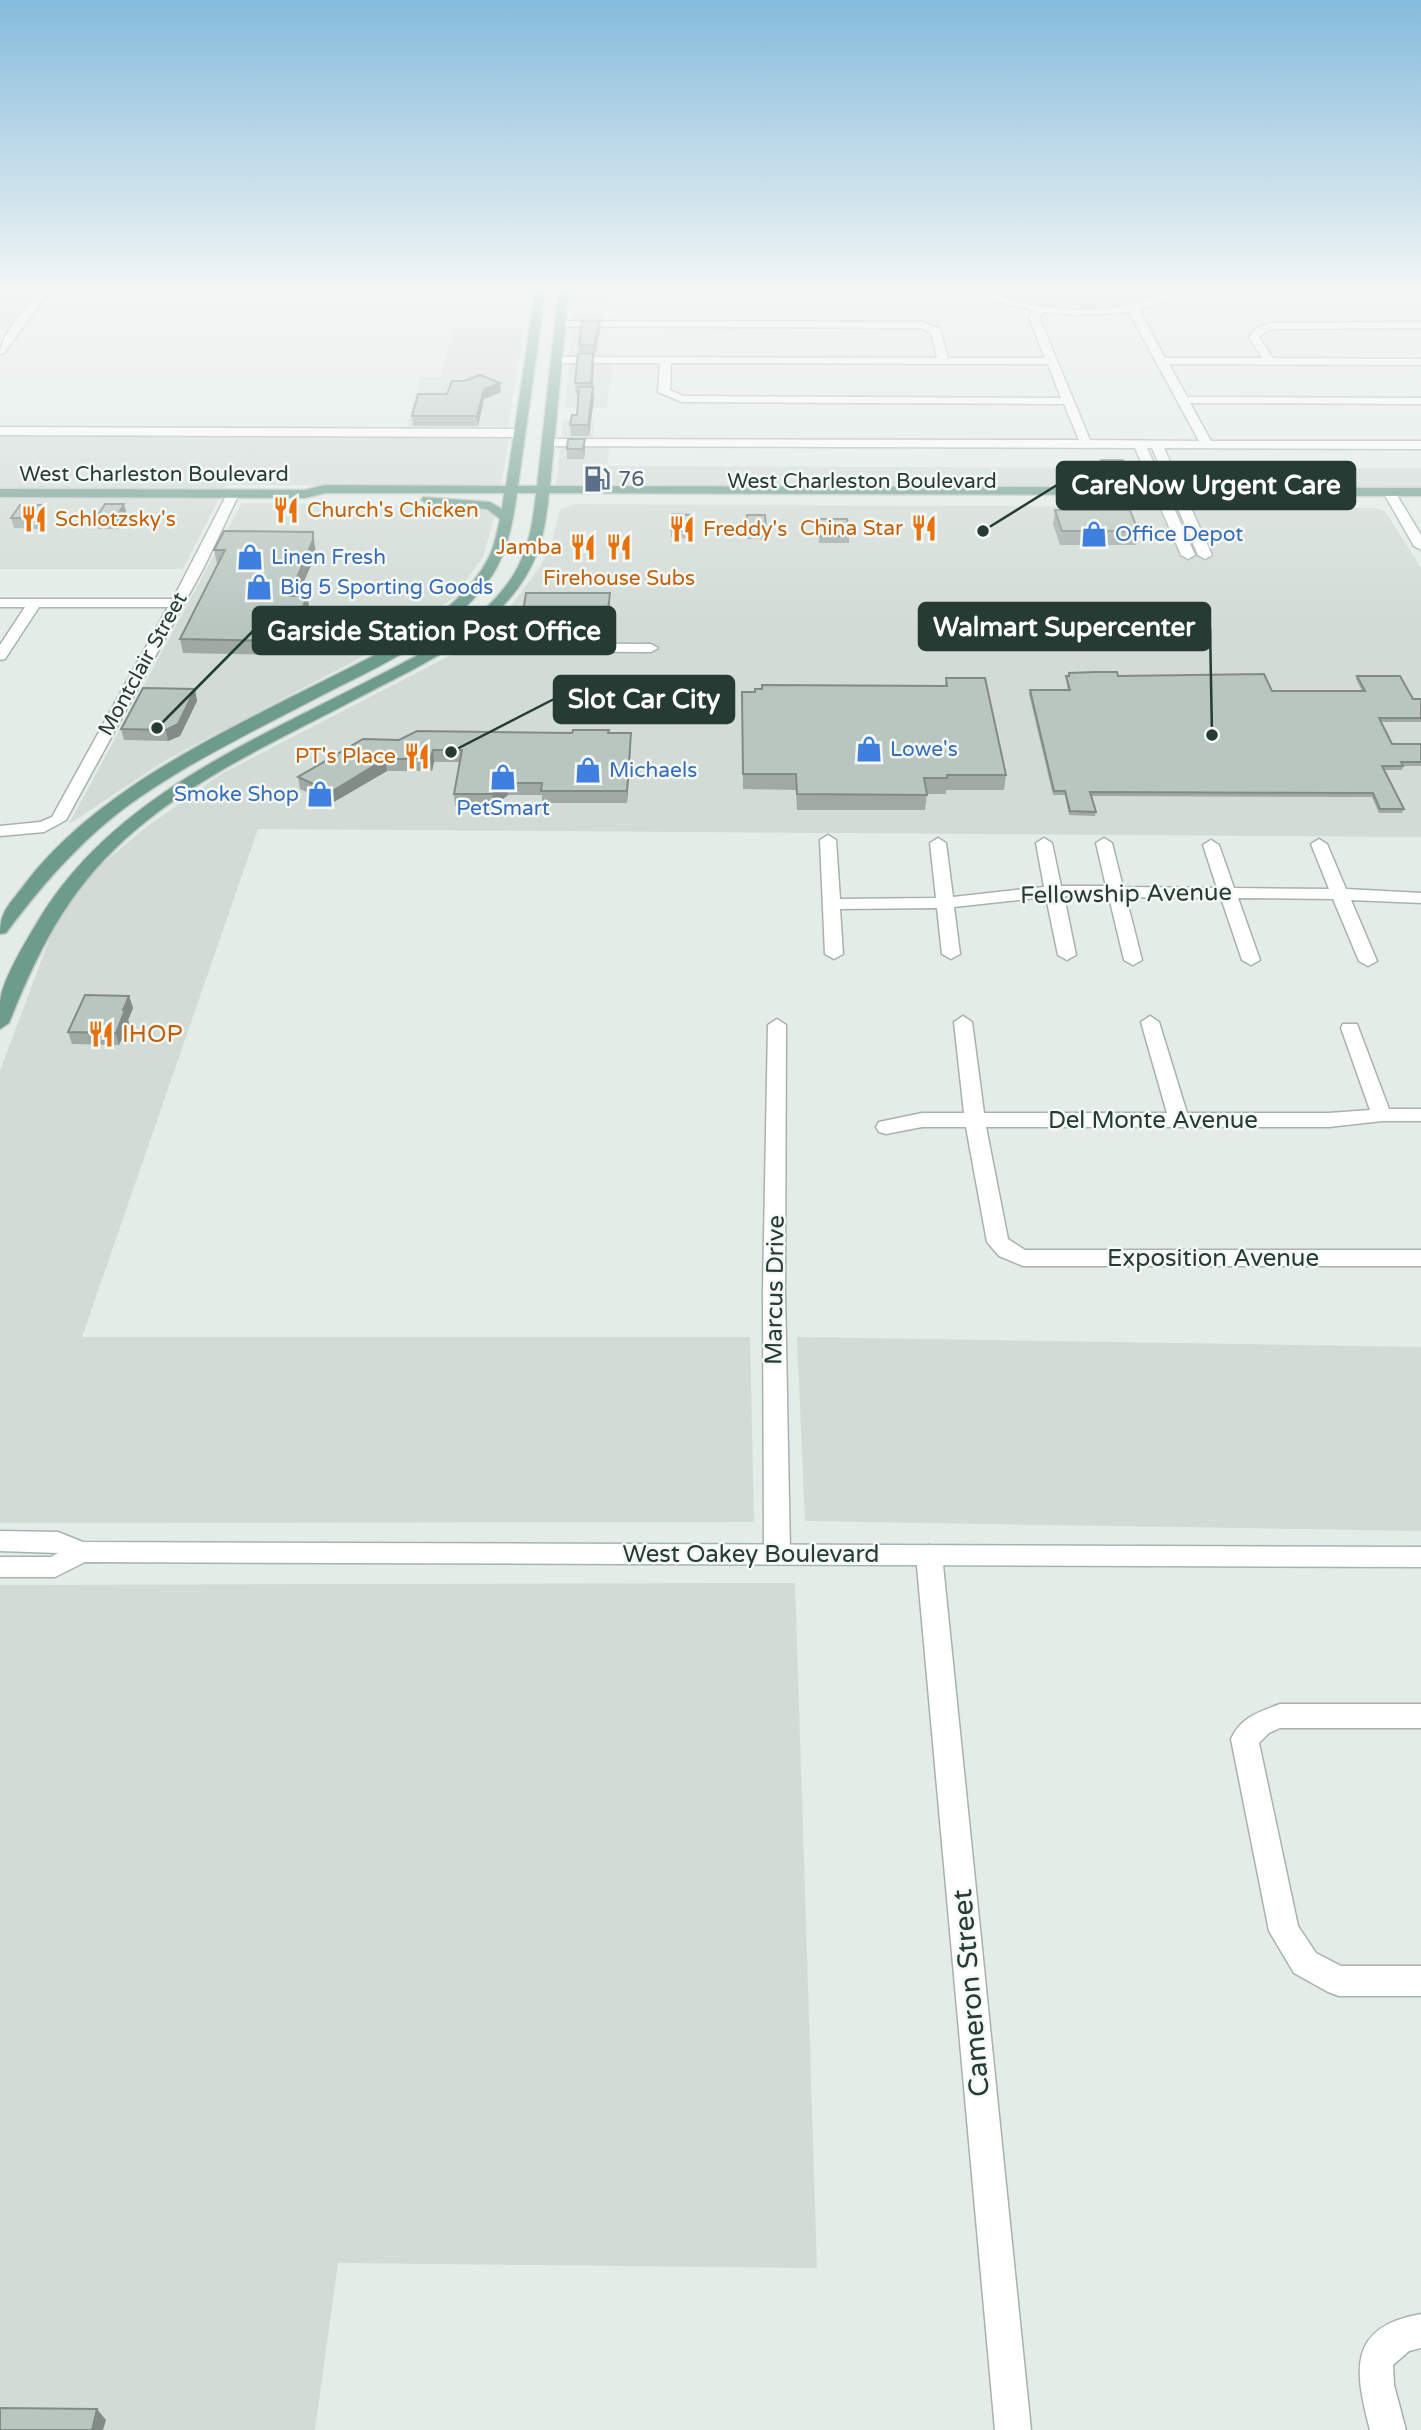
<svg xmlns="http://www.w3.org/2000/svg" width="1421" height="2430" font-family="'Varela Round',sans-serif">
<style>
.built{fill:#d2dbd6}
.green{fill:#bfdac4}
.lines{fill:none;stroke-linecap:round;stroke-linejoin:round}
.street-casing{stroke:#a6b3ad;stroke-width:3}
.secondary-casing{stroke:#a3b6ae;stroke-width:3}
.primary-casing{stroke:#c2c8c6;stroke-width:3}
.street{fill:#fff;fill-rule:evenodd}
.secondary{fill:#fff;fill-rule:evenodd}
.primary{fill:#6d9c8c;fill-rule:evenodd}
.wall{fill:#9faaa5}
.shaded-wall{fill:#828b86}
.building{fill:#b9c6c0;stroke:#828b86;stroke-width:2}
.labels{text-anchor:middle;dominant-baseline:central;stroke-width:5;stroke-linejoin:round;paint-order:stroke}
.far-street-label{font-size:21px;fill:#253b33;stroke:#f4f8f6}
.far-service-label{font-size:21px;fill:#4e5e75;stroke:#f4f8f6;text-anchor:start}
.far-food-label{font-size:21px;fill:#c56008;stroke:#f4f8f6;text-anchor:start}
.far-shop-label{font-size:21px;fill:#366cbe;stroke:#f4f8f6;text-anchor:start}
.street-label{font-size:24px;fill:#253b33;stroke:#f4f8f6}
.food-label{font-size:24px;fill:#c56008;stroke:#f4f8f6;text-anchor:start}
.near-street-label{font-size:28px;fill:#253b33;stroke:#f4f8f6}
.leader{fill:none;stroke:#253b33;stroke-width:2.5}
.callout-dot{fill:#253b33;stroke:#f4f8f6;stroke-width:2.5}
.callout{fill:#253b33;stroke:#253b33;stroke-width:2.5}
.callout-label{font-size:26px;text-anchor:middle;font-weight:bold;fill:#fff}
</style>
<rect width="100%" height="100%" fill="#e3ece7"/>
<!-- built -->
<path class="built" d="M0 287H42L26 299 5 327H0Z
M583 293H605L599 356 613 363 606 408H565L575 296Z
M454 328H524L508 427H407L420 377H441Z
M563 420H595L592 446 609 447 607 466 1179 468 1220 471 1226 468H1421V488L556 485Z
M0 436 509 437 501 486 226 485 183 569H0Z
M242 503 449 506 484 508 496 512 483 557 454 597 404 635 166 760 69 824Z
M574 504 1375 508 1385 511 1421 568V837L258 829 82 1337H750L754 1522 0 1523V1071L55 924 94 871 145 828 223 773 453 654 508 610 539 568 551 546 560 510Z
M797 1337 1421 1347V1531L805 1521Z
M795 1583 817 2268 338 2263 315 2430H0V1585Z"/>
<!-- green -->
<path class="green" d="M981 287H1161C1132 322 1017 309 981 287Z"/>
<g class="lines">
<!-- street casing -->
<g class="street-casing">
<path id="street" d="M47 287H58L42 301 4 353 0 354C0 334 31 300 47 287Z
M564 287H976C1025 311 1124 324 1167 287H1178L1177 289H1421V295H1170L1162 302 1139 310 1165 358H1262L1249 337 1256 328 1272 323 1421 322V328L1277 329 1267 331 1259 337 1273 358 1421 359V365L1169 364 1187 397 1421 398V404L1190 403 1211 441H1421V449L1164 448 1212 555 1205 559 1198 555 1152 448H1147L1195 555 1188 559 1181 555 1135 448 549 446 543 442 545 439 1079 440 1064 404 682 402 658 392 660 363H557L552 360 557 357 937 358 931 333 921 328 556 326V322L560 321 923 322 940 329 948 358H1045L1029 317 1034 310 1009 305 975 294 560 292V288ZM1044 312 1075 315 1129 312 1199 441 1090 440 1039 317ZM671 363 1048 364 1061 398 683 396 670 390Z
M0 427 520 429 526 433 520 437 0 435Z
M233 490 239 494 204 567 66 820 44 832 0 836V826L40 822 52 817 168 607H39L5 659 0 660V645L25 607H0V599H173L227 494Z
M429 625 471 637 475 643 651 644 658 648 651 652 471 651 466 650 461 643 424 632V626Z
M828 835 836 840 840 899 936 898 930 843 938 838 946 843 953 897 1044 887 1036 843 1044 838 1052 843 1061 886H1106L1096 843 1104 838 1112 843 1123 887 1217 888 1203 845 1211 840 1219 845 1234 888 1329 889 1311 844 1319 839 1327 844 1346 889 1421 893V903L1351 900 1377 961 1368 966 1359 961 1333 899 1238 898 1260 960 1251 965 1242 960 1221 898 1126 897 1142 960 1133 965 1124 960 1109 897 1064 896 1076 955 1067 960 1058 955 1046 897 954 907 960 954 951 959 942 954 937 908 840 909 843 954 834 959 825 954 820 840Z
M963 1016 972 1022 984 1113H1167L1141 1022 1150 1016 1159 1022 1187 1113H1329L1370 1110 1341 1028 1343 1024H1357L1389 1109H1421V1121H1382L1329 1127H986L1008 1239 1025 1250H1421V1266H1023L999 1256 987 1242 966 1127H922L886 1134 879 1132 876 1127 879 1122 922 1113H964L954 1022Z
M777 1019 786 1025 785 1290 790 1554 786 1561 777 1564 768 1561 764 1554 763 1290 768 1025Z
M929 1545 938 1548 942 1555 1031 2430H995L916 1555 920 1548Z
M1280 1704H1421V1728H1280L1269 1733 1259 1743 1298 1926 1316 1953 1341 1966H1421V1996H1339L1328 1992 1294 1973 1269 1931 1231 1739C1241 1717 1259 1712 1280 1704Z
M1421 2314V2348L1409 2351 1393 2365 1394 2385 1406 2430H1370C1355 2372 1346 2327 1421 2314Z"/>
</g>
<!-- secondary casing -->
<g class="secondary-casing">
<path id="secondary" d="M1389 488 1395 492 1421 535V550L1414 546 1383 492Z
M0 1531 58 1532 83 1542 1421 1547V1567L85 1562 55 1577H0V1557H51L58 1553 0 1551Z"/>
</g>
<!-- primary casing -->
<g class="primary-casing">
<path id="primary" d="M536 287H546L518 486H537L559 287H569L550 486 1421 488V496L549 493C546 522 542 549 527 574 492 635 417 667 358 698 284 737 204 773 139 827 72 883 41 943 9 1023L0 1029C0 1020 0 1011 0 1002 2 980 26 941 38 921 110 800 246 744 366 682 418 655 482 626 514 574 529 549 533 522 536 493H517C513 521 508 550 493 574 453 636 374 668 311 701 253 731 194 760 140 797 86 834 45 881 6 933L0 934C0 910 11 903 25 884 110 771 279 708 401 641 434 619 471 594 489 557 495 545 497 531 500 519L487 509 427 504 421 500 423 497 490 502 502 509 504 493H325L305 498 0 497V489L305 490 325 485 506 486Z"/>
</g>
<!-- street -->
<use href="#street" class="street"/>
<!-- secondary -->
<use href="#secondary" class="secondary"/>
<!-- primary -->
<use href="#primary" class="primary"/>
</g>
<!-- wall -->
<path class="wall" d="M600 330 595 354H593L592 387 594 398 589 436H571L570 425 577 415 579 395H576L575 383 579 354V345Z
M501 392 484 399 478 426H413L412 416 447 394Z
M585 439V449L584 459H567V449Z
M1101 460 1129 474 1127 485H1105L1100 470Z
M1055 510 1138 531 1136 545H1060L1053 524Z
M46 515 37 529 14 528 11 518Z
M127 515 118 529H98L96 518Z
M692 515V539L671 537V530Z
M747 515H765L766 536H763V539H747Z
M818 519 849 536V543H819Z
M315 546 316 554 298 596 310 610 297 644H290L286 655 183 653 180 639 218 564H217L214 550Z
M610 593V604L607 629H523L522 618Z
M1066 676H1118L1272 691H1362L1356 679 1357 676 1413 699H1421V722H1381L1392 744H1421V766H1403L1402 770H1384L1404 809 1402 813H1379L1372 797 1091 796 1096 812 1095 816 1069 815 1065 795H1053L1029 694 1030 690H1068L1066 680Z
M946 678 1006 775 1004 790H946V794H927L925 810H797L796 790 743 789 742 692 945 686Z
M195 689 197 701 180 736 168 741 124 740 121 729Z
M609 733 631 744 627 803H542V795H508L494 806H455L454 794 460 762H434L432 771H387L332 803 300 789 298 777 399 740Z
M129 996 133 1008 128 1020 129 1023 119 1045 72 1044 68 1032Z"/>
<!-- shaded-wall -->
<path class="shaded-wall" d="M600 321V330L595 354 594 345Z
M593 354 594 366 592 395 591 383Z
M500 383 501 392 484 399 478 426 477 416 484 389Z
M593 387 594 398 589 436 588 425Z
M585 439V449L584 459 583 449Z
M124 504 127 515 118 529 116 518Z
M44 505 46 515 37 529 35 518Z
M313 532 316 554 291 610 289 596Z
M610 593V604L607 629V618Z
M307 596 310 610 297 644 294 630Z
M288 629 290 644 286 655 283 641Z
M195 689 197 701 180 736 168 741 166 730Z
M631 733V744L627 803V791Z
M433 750 434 762 432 771 430 759Z
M385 759 387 771 332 803 331 792Z
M507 783 508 795 494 806 492 794Z
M129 996 133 1008 128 1020 129 1023 119 1045 116 1033Z
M97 2409 106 2420 103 2430H92Z"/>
<!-- building -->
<path class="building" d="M582 321H600L594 345H579Z
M578 354H593L591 383H575Z
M480 375 500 383 484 389 477 416H412L418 394H447L452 381H464Z
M579 387H593L588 425H570L572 415H577Z
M568 439H585L583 449H567Z
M1101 460H1123L1129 474H1107Z
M105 504H124L116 518H96Z
M20 505H44L35 518H11Z
M1055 510H1130L1138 531H1062Z
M672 514 692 515V532L671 530Z
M747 515H765L766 529H763V532H747Z
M818 519H847L849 536H820Z
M224 531 313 532V540L289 596H307L294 630 288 629 283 641 180 639 225 550H214Z
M526 593H610L607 618H522Z
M1095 672H1117L1118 676 1264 674 1272 691H1365L1357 676H1400L1413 699H1421V718H1379L1392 744H1421V762H1401L1403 766H1382L1404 809H1380L1373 793 1090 792 1096 812 1070 811 1065 791H1054L1030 690H1070L1066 676H1069V673Z
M946 678H985L1006 775H947V778H924L927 795 797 794 796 774H743L742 692H755V689H762V685L947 686Z
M143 688 195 689 178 724 166 730 121 729Z
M573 730H609L608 733H631L627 791H541L542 783H507L492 794H454L462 750H433L430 759H385L331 792 298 777 363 739 399 740 417 731 572 733Z
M85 995 129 996 123 1010H125L116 1033 68 1032Z
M0 2408 97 2409 92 2430H0Z"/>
<!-- sky -->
<linearGradient id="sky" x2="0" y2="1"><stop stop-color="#85bbdc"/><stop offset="0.46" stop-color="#f2f6f4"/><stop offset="1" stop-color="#f2f6f4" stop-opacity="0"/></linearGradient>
<rect width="1421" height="627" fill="url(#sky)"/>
<!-- icons -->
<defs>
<g id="fuel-bare" transform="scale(2.1)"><path d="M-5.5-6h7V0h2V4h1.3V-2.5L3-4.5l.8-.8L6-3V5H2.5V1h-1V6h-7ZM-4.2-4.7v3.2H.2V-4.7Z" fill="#5c6f8a" stroke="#f4f8f6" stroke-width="2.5" paint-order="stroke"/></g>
<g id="restaurant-bare" transform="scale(2.1)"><path d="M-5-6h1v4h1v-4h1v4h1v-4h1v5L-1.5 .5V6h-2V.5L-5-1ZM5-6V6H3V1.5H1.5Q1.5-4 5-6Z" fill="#e8710a" stroke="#f4f8f6" stroke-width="2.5" paint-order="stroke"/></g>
<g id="shop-bare" transform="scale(2.1)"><path d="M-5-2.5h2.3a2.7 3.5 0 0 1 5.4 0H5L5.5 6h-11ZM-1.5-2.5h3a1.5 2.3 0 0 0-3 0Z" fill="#3f7fe0" stroke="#f4f8f6" stroke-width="2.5" paint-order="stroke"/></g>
</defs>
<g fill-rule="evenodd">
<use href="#fuel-bare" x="597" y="479"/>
<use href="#restaurant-bare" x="286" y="510"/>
<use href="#restaurant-bare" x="34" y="519"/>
<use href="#restaurant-bare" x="924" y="528"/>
<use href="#restaurant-bare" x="682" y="529"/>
<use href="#shop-bare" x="1094" y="534"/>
<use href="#restaurant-bare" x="583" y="547"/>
<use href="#restaurant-bare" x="619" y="547"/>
<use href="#shop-bare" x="250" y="557"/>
<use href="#shop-bare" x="259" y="587"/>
<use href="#shop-bare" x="869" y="749"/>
<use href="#restaurant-bare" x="417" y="756"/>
<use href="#shop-bare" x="588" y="770"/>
<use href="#shop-bare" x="503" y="777"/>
<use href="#shop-bare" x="320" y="794"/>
<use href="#restaurant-bare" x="101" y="1034"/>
</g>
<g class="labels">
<!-- far-street labels -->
<g class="far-street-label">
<text x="154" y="474">West Charleston Boulevard</text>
<text x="862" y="481">West Charleston Boulevard</text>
<text transform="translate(143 664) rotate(-61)">Montclair Street</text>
</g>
<!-- far-service labels -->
<g class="far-service-label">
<text x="618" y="479">76</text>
</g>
<!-- far-food labels -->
<g class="far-food-label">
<text x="307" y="510">Church's Chicken</text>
<text x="55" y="519">Schlotzsky's</text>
<text x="903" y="528" text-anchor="end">China Star</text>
<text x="703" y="529">Freddy's</text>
<text x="562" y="547" text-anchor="end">Jamba</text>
<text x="619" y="578" text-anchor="middle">Firehouse Subs</text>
<text x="396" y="756" text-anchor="end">PT's Place</text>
</g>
<!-- far-shop labels -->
<g class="far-shop-label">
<text x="1115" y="534">Office Depot</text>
<text x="271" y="557">Linen Fresh</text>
<text x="280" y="587">Big 5 Sporting Goods</text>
<text x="890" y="749">Lowe's</text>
<text x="609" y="770">Michaels</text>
<text x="299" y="794" text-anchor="end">Smoke Shop</text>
<text x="503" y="808" text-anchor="middle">PetSmart</text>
</g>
<!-- street labels -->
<g class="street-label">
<text transform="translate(1126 894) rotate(-1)">Fellowship Avenue</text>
<text x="1153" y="1120">Del Monte Avenue</text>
<text x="1213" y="1258">Exposition Avenue</text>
<text transform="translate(775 1290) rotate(-89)">Marcus Drive</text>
<text x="751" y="1554">West Oakey Boulevard</text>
</g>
<!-- food labels -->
<g class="food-label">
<text x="122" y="1034">IHOP</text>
</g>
<!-- near-street labels -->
<g class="near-street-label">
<text transform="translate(971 1993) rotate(-95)">Cameron Street</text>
</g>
</g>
<!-- callouts -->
<path class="leader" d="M983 531L1057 485M1212 735L1210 627M157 728L253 631M451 752L554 699"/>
<g class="callout-dot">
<circle cx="983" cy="531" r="7"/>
<circle cx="1212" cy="735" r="7"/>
<circle cx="157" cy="728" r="7"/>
<circle cx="451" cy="752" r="7"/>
</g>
<g class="callout">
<rect x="1057" y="462" width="298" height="47" rx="7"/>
<rect x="919" y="603" width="291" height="47" rx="7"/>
<rect x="253" y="607" width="362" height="47" rx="7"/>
<rect x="554" y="676" width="180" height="47" rx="7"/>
</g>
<g class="callout-label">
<text x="1206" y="494">CareNow Urgent Care</text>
<text x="1064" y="636">Walmart Supercenter</text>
<text x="434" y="640">Garside Station Post Office</text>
<text x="644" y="708">Slot Car City</text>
</g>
</svg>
